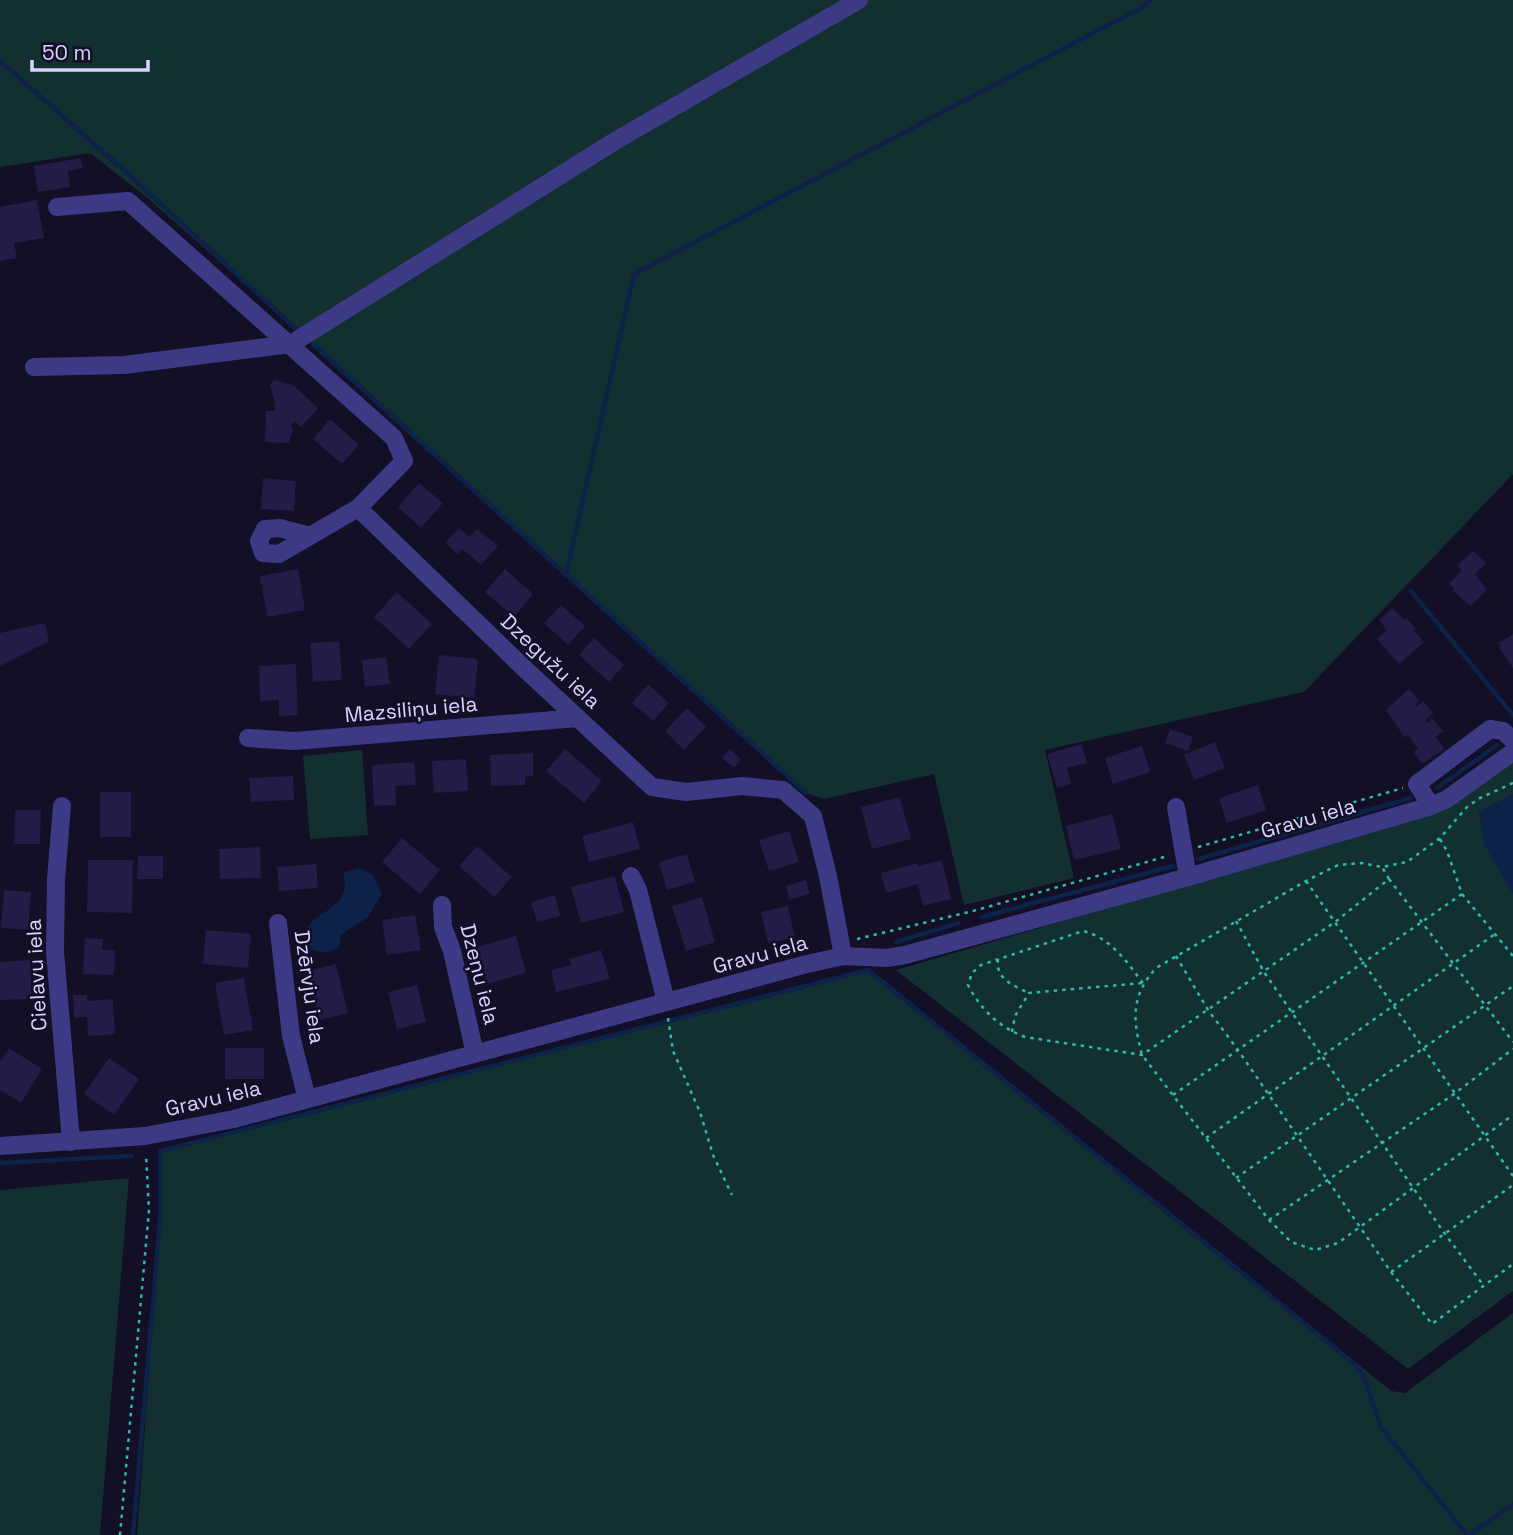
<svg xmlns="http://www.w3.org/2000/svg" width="1513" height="1535" font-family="'Space Grotesk',sans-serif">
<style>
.green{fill:#12302f}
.water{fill:#0c2248}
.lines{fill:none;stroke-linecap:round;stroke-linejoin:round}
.stream{stroke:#0c2248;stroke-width:4.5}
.building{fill:#241b47}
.path{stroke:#2fb8b0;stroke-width:2.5;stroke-dasharray:3.5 5;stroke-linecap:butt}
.minor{stroke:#3d3a85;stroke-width:18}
.labels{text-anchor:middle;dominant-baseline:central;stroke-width:5;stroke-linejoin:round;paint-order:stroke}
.street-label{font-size:21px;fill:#d9d4ff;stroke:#130f26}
</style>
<rect width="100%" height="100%" fill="#130f26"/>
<!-- green -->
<path class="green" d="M0 0H1513V474L1304 692 1045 750 1074 878 964 905 934 774 824 799 806 793 313 344 144 195 90 153 0 167Z
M362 750 368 835 310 839 303 756Z
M1513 761V1291L1408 1369 896 970 1446 809Z
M868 970 1391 1391 1405 1393 1513 1313V1535H137L160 1224V1151Z
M129 1178 100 1535H0V1190Z"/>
<!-- water -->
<path class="water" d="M1513 794V894L1485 846 1478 812Z
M361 868 374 876 382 894 368 917 341 935 339 947 325 953 311 949C308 944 305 938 306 933 310 910 354 911 343 872Z"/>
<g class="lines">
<!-- stream -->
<path class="stream" d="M0 61 126 172 295 328
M313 344 806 793
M566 575 634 274 1141 8 1151 0
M1411 591 1513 715
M1437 788 1497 745
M1198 859 1411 798
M982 917 1173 866
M896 942 958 923
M0 1163 132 1156
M133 1535 160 1221V1151L868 970 1351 1361 1363 1375 1381 1427 1467 1535
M1470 1535 1513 1504"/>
</g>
<!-- building -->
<path class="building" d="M81 158 83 168 68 171 70 187 38 192 34 166Z
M37 200 44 238 14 243 17 258 0 261V207Z
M274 380 293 385 318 408 301 427 295 421 290 426 293 428 289 443 265 442 266 411H275V404L270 385Z
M330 419 359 445 342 464 313 439Z
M263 478 296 481 294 511 261 509Z
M419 483 443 503 421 528 398 507Z
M459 528 470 537 477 529 498 546 481 565 462 549 458 554 445 543Z
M1473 551 1486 563 1475 574 1487 590 1471 606 1453 591 1455 589 1449 584 1462 570 1457 566Z
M298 569 305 610 267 617 260 576Z
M505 569 533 594 514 617 485 592Z
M397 592 432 624 409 649 374 617Z
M561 605 585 626 568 645 544 623Z
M1393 608 1404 620 1406 617 1416 629 1414 631 1424 642 1399 664 1377 639 1387 630 1379 620Z
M45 623 49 641 0 666V633Z
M1513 634V668L1499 647 1501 646 1499 643Z
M594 638 624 665 609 682 579 655Z
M339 641 342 680 313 682 310 643Z
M439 655 478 659 474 698 435 694Z
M386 657 390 684 365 687 362 660Z
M296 664 298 715 279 716V700L260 701 259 666Z
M648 684 669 703 653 721 632 703Z
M1409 689 1420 701 1415 705 1416 707 1423 701 1433 713 1425 720 1427 723 1432 718 1443 731 1436 737 1445 749 1422 764 1414 752 1418 749 1408 735 1405 738 1386 710Z
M687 708 706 727 684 750 665 731Z
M1170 729 1193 737 1188 751 1165 743Z
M1215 742 1225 768 1194 780 1184 755Z
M1082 744 1087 763 1067 768 1071 784 1057 788 1047 754Z
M1142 746 1150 772 1113 784 1105 758Z
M565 749 602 781 584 803 546 771Z
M730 749 741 759 734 768 722 758Z
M533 753V776L525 777V785L491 786 490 755Z
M466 759 468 791 434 793 432 761Z
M414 762 416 785 395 786 396 805 374 806 372 765Z
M293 776 294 800 251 802 249 778Z
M1258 785 1266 810 1227 823 1219 798Z
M100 792H131V837H100Z
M900 797 911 839 872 849 861 807Z
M15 810H41L40 844H14Z
M1112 814 1121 849 1074 860 1066 826Z
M633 822 640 849 589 862 582 836Z
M789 831 799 862 769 871 759 840Z
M402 838 440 870 420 894 382 862Z
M477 846 512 877 494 897 459 866Z
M260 847 261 878 220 879 219 849Z
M687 854 695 882 667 890 659 862Z
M138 856H163V879H137Z
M88 860H133L132 913 87 912Z
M942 860 951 899 923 906 918 884 886 893 881 873 917 863 918 866Z
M316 864 318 888 279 891 277 867Z
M615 876 624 912 581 923 571 887Z
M806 880 810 894 789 900 786 886Z
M4 890 31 892 28 930 1 928Z
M555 895 560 916 537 922 531 902Z
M702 897 715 942 686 951 672 906Z
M788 906 795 938 768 943 761 912Z
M415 915 421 950 387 955 382 920Z
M206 930 251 934 248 968 203 964Z
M516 936 526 973 487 984 477 947Z
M85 938 103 939 102 950H115L114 975 83 974Z
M601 950 610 979 556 992 551 970 571 965 569 959Z
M30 960 32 999 0 1000V962Z
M336 964 348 1013 320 1020 307 971Z
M244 978 253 1030 224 1035 215 983Z
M417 985 426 1022 397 1029 388 992Z
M73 995H87V1001L113 999 115 1034 88 1036 87 1017 74 1018Z
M9 1048 42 1069 21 1103 0 1090V1062Z
M225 1048H264V1079H225Z
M109 1058 139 1079 114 1115 84 1094Z"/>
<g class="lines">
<!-- path -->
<path class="path" d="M1513 783 1480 798 1467 807 1440 838 1407 862 1382 867 1362 863 1338 865 1306 881 1156 968C1130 997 1133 1020 1142 1055L1269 1220 1291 1242 1315 1250 1338 1243 1513 1115
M1440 839 1447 851 1462 894 1513 956
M1198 847 1403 788
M1389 879 1513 1042
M1306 881 1513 1176
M1236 921 1264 972 1445 1234 1484 1286
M857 939 973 911 1168 856
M1176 956 1208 1010 1238 1050 1391 1272 1513 1185
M998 959C995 979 1014 986 1029 993
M1143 983C1126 961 1111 938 1083 931L981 965 972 973 968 985C981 1010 999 1027 1025 1037L1142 1055 1335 922 1389 879 1382 867
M668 1018 673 1051 700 1112 713 1155 732 1195
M1012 1032 1015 1016 1029 993 1143 983
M1173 1095 1462 894
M1206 1138 1495 934
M1236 1178 1513 986
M1269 1220 1454 1094 1513 1049
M1391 1272 1432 1324 1513 1264
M120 1535 149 1210 146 1154"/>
<!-- minor -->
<path class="minor" d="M57 207 128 201 394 438 404 461 358 508 279 554 263 553 259 541 265 529 280 528 310 536
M34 367 124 365 291 344 615 141 859 0
M358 508 526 670 652 787 686 792 742 786 783 790 813 816 828 876 843 956
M248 738 294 741 578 718
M62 806 56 879 55 952 71 1142
M1431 806 1417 784 1490 729 1503 731 1513 740
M1176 807 1188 877
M631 876 638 890 666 1002
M442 905 443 927 452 951 475 1054
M278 923 291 1036 307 1099
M0 1146 145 1136 234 1119 803 965 843 956 886 958 905 955 1188 877 1431 806 1447 799 1513 752"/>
</g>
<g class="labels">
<!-- street labels -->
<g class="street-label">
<text transform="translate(551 661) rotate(43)">Dzegužu iela</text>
<text transform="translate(411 709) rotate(-5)">Mazsiliņu iela</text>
<text transform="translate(1308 818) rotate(-16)">Gravu iela</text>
<text transform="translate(760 954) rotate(-15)">Gravu iela</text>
<text transform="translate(480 974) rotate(76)">Dzeņu iela</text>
<text transform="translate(36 975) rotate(-93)">Cielavu iela</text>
<text transform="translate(310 987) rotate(82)">Dzērvju iela</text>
<text transform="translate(213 1098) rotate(-13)">Gravu iela</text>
</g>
</g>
<!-- scale -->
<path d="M32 60v10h116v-10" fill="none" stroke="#d9d4ff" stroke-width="3.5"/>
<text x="42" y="60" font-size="21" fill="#d9d4ff" stroke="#130f26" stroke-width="5" paint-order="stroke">50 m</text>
</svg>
